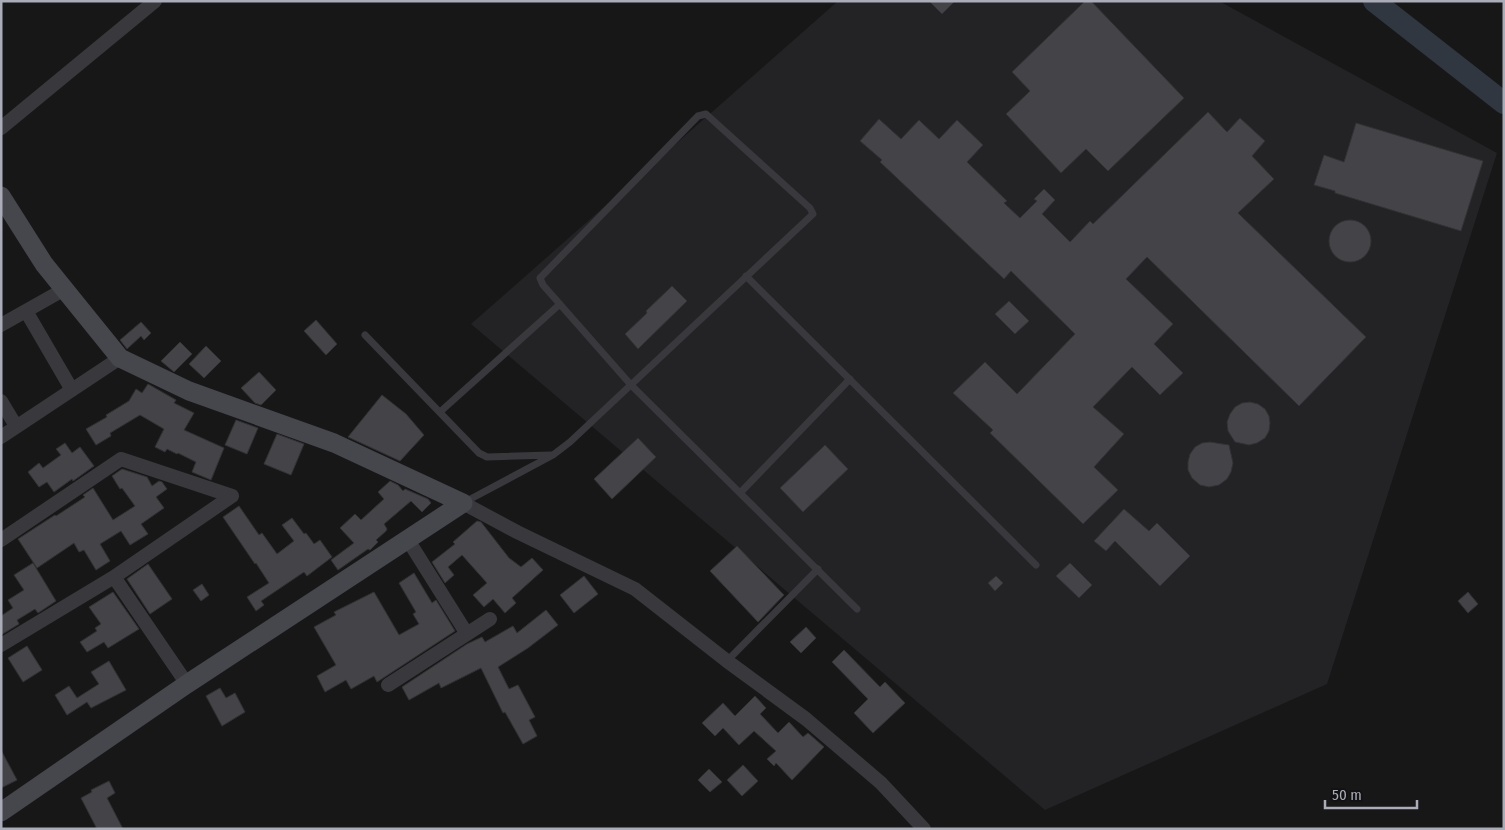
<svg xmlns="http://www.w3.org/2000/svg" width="1505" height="830" font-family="'Fira Sans Condensed',sans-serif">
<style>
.built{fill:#232325}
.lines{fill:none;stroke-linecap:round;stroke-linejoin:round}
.river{stroke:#313740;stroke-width:22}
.building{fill:#444448;stroke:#323134}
.lane{stroke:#38383d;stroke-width:7}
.street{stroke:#38383d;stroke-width:14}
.secondary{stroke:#46474d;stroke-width:19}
</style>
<rect width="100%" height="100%" fill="#171718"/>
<!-- built -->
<path class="built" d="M838 1H1219L1497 153 1327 684 1045 810 471 324Z"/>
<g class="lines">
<!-- river -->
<path class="river" d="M1374 1 1504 103"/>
</g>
<!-- building -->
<path class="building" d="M929 1H955L942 14Z
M1085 1H1091L1184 98 1108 171 1086 149 1061 173 1006 114 1030 91 1012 72Z
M1208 112 1227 132 1240 118 1265 141 1252 156 1274 179 1238 213 1366 337 1299 406 1147 257 1126 279 1173 324 1154 344 1183 373 1160 395 1132 367 1093 407 1124 434 1094 467 1118 490 1083 524 990 433 993 430 953 393 985 362 1017 394 1075 334 1011 271 1004 279 880 162 882 160 860 141 879 119 901 139 919 120 939 139 957 120 983 145 967 162 1007 201 1004 203 1020 218 1037 201 1034 199 1044 189 1055 200 1042 214 1070 242 1090 221 1093 224Z
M1356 123 1483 161 1461 231 1335 193V191L1314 185 1324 155 1344 162Z
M1329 241a21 21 0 1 1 42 0a21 21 0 1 1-42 0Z
M672 286 687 301 638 349 625 334 647 313 646 311Z
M1009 301 1029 321 1015 334 995 314Z
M316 320 337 344 326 355 304 331Z
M141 322 151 333 144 340 141 336 127 349 120 340Z
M180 342 192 354 174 372 161 361Z
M206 346 221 361 204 378 189 364Z
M259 372 276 390 261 405 255 403 241 388Z
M148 384 176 400 174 403 194 413 184 430 224 448 211 480 192 472 196 462 178 453 177 454 167 449 165 452 155 447 164 429 140 415 110 433 111 436 96 445 86 429 107 417 106 415 129 401 136 389 142 393Z
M382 395 406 414 424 435 400 461 348 437Z
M1250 402 1258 404 1265 409 1269 416 1270 423 1269 431 1265 438 1257 443 1249 445 1235 442 1228 431 1227 422 1230 414 1235 407 1242 403Z
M236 420 258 428 247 454 225 445Z
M277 434 304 444 291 475 264 464Z
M638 438 656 457 612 499 594 479Z
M1210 442 1229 445 1233 463 1231 472 1227 479 1219 485 1209 487 1200 485 1192 478 1188 470V462L1190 454 1195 447 1202 443Z
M65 443 72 453 80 447 94 466 73 481 72 479 54 492 47 482 39 487 28 472 39 463 43 468 61 455 56 449Z
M825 445 848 469 803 512 780 488Z
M122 469 147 477 152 486 159 481 162 482 167 489 156 497 164 508 141 524 148 534 130 545 121 531 100 544 110 561 96 570 84 550 79 552 74 543 37 568 18 539 55 515 56 516 82 499 85 497 83 495 93 488 113 520 135 506 122 488 120 489 112 476Z
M390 481 398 485 403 491 405 489 428 499 431 503 422 512 411 501 384 524 387 529 386 531 376 540 378 542 370 550 368 549 338 570 331 560 354 543 340 528 355 514 361 520 384 499 378 492Z
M239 506 259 535 262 533 277 554 294 541 282 525 292 518 304 534 306 533 314 544 320 540 332 557 307 576 304 572 261 601 264 605 256 611 247 597 269 583 256 563 255 564 223 517Z
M1124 509 1149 531 1157 523 1190 556 1160 586 1115 541 1106 551 1094 541Z
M477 521 481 522 509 558 521 567 532 558 543 570 512 598 516 603 505 613 493 599 484 607 473 595 487 583 462 555 448 567 454 575 445 583 432 562 455 544 453 542Z
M737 546 784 595 758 622 710 571Z
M33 563 56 601 38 613 35 609 17 620 19 624 1 635V616L13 608 8 600 24 590 14 575Z
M1070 563 1092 585 1079 598 1056 576Z
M148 564 172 599 150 614 127 579Z
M414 573 432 603 436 600 455 631 377 682 374 676 351 689 346 680 325 692 317 676 336 665 314 627 336 615 334 612 374 592 399 635 419 624 413 614 416 612 399 583Z
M584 576 598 594 574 613 560 595Z
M996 576 1003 583 995 591 988 583Z
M202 584 209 595 201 601 193 590Z
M113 592 139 629 108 648 104 642 87 652 80 642 97 631 95 628 101 624 89 607Z
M1468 592 1478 604 1468 613 1458 601Z
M546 610 558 625 528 648 498 667 509 689 518 685 535 717 529 720 537 736 523 744 505 712 503 713 481 668 441 688 439 683 409 700 402 687 467 644 482 637 485 642 513 626 517 633Z
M806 627 816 638 801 653 790 642Z
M27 646 42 670 23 682 8 658Z
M844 650 880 687 885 682 905 703 873 733 854 713 868 699 832 662Z
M109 661 126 690 91 708 87 702 67 715 55 695 69 686 77 698 99 684 91 672Z
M220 688 226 698 235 693 245 712 222 726 206 696Z
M755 696 766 708 760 714 778 733 789 722 803 737 808 733 824 747 792 780 776 763 774 766 767 759 776 751 754 731 739 745 723 728 715 736 702 723 723 703 735 716Z
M1 750 17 780 1 788Z
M743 765 758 781 742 796 727 780Z
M709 769 722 782 710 792 698 780Z
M109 781 115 793 107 798 123 829H97L81 798 92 792 91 790Z"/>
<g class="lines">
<!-- lane -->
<path class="lane" d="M746 276 1036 565
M365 335 479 453 487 457 551 455
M440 412 560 304
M740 493 850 379
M463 503 553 455 570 442 813 214 810 208 706 114 698 116 540 278 543 285 631 385 857 609
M727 661 818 569"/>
<!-- street -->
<path class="street" d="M1 128 155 1
M26 311 72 390
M1 325 63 290
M1 401 16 426
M1 437 120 358
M463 503 517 532 635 589 727 661 806 719 881 783 924 829
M1 540 121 459 232 496
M408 540 467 634
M114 577 187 684
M1 645 114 577 232 496
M388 685 490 619"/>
<!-- secondary -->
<path class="secondary" d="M1 196 44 264 120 358 189 391 334 443 463 503
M1 812 187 684 463 503"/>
</g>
<!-- border -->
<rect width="1505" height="830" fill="none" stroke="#aaacb7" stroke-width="5"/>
<!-- scale -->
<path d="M1325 800v8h92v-8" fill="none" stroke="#aaacb7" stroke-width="2.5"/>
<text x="1332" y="800" font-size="15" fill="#aaacb7" stroke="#121214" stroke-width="4" paint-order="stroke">50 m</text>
</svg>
